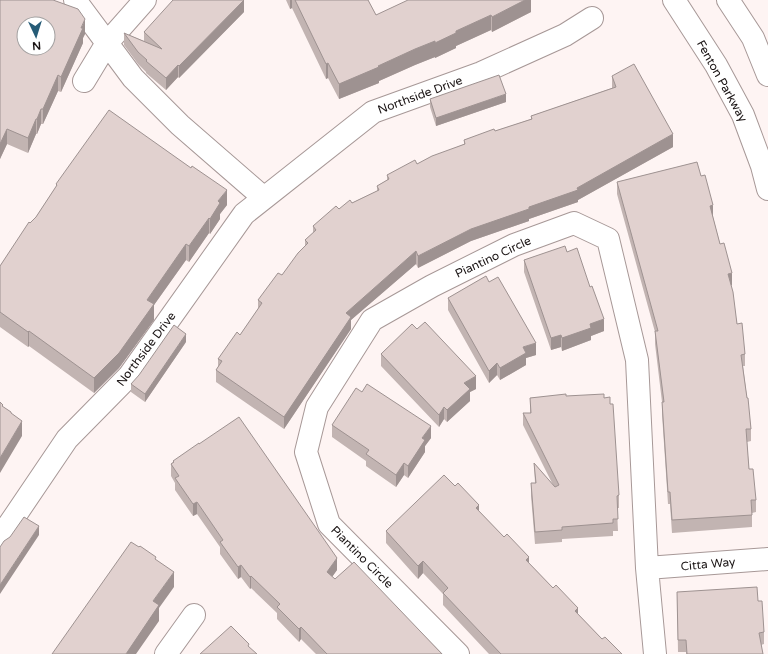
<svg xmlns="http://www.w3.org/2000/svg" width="768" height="654" font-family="'Varela Round',sans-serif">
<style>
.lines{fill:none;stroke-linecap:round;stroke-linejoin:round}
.minor-casing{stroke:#a79897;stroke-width:24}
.minor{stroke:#fff;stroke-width:22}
.wall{fill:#c2b4b2}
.shaded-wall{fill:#9e9291}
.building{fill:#e1d1cf;stroke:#9e9291;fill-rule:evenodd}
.labels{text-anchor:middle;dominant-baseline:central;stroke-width:4;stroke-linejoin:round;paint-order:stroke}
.street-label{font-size:12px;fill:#1a1414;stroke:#fff}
</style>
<rect width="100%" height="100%" fill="#fef4f3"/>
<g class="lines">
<!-- minor casing -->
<g class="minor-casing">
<path id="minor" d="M75 0 133 78 180 125 264 198
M674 0 716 65 743 115 762 166 768 189
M728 0 753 38 768 75
M84 81 107 43 145 0
M0 538 67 439 129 376 244 214 373 112 481 73 565 35 592 18
M647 568 768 559
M166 654 194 615
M458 654 329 524 306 452 317 407 372 320 432 286 514 245 574 223 608 239 637 360 647 568 655 654"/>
</g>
<!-- minor -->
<use href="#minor" class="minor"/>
</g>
<!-- wall -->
<path class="wall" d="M0 0 85 34 83 38V43L61 92 58 91 43 124H41L37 134H36L28 153 7 144 0 159Z
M286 0H368L376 15 531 0V12L492 32 491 30 456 46V48L435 58V57L415 65 379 81V83L339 99 328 78 326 79 292 8 290 9Z
M244 12 181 76 179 78 178 77 166 90 146 73V72L138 64 124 45V33L144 41V32Z
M612 76 673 147 578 200V202L529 219V221L471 241 418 268 416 264 351 320V329L284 429 216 382V370L218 367V359L240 335 258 309V300L282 275 305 246V240L313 233V226L339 209 377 191V186L387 180V175L417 164 464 144V140L495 131 531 119V116L612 88Z
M430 99 506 102 436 126 430 107Z
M701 176 713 217 720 244 732 285 731 286 737 324 745 354V366H743L751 429V441L747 442 749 469 756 500V512L752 513V527L672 533 670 504H668L662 414V402L655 344V332L617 194V182Z
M56 184 227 205 220 214V219L210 234 209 233 189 262 186 260 154 305V320L119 368 94 393 29 346 28 347 0 327V266L30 223 36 217 56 187Z
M567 252 604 331 591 336V340L562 351 561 347 551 350 524 272V260Z
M448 298 536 355 526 358V365L500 380 497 375 489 383 448 310Z
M186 342 145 402 131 392V384Z
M381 354 476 389 470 392V401L447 422 444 419 439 427 381 366Z
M566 396 619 495V508H617L618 531H613V536L562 539V542L535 544 531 496V483H535L534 463 553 485 523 425V413H530V398Z
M332 425 431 438 425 446V452L408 478 404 475 396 487 366 466V461L332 437Z
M173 461 337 570 332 577 335 579 442 654H316L301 639 299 642 277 619V613L251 588 250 589 241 577 238 579 220 554V547L197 514 193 516 175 490V483L171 476V464L173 462Z
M479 511 602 639 622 654H489L443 605V594L423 573 418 579 386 543V531Z
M677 592 758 601 764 632V644L761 645 763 654H686V652H678Z"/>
<!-- shaded-wall -->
<path class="shaded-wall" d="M244 0V12L179 78V66Z
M290 0H292V8L290 9Z
M525 0H531V12L492 32V17Z
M491 15V30L456 46V48L435 58V43L456 31Z
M85 19V34L83 38V43L61 92V77Z
M435 41V57L415 65 379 81V83L339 99V84L415 49Z
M328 63V78L326 79V64Z
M178 65V77L166 90V78Z
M58 75V91L43 124V109Z
M506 94V102L436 126V118Z
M41 109V124L37 134V119Z
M36 119V134L28 153V138Z
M7 129V144L0 159V144Z
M673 134V147L578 200V202L529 219V221L471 241 418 268V256L471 229 577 188Z
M227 190V205L220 214V219L210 234V219L218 201Z
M713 205V217L710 218V206Z
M209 218V233L189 262V246Z
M186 244V260L154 305V320L119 368 94 393V378L147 300Z
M416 251V264L351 320V329L284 429V417L346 313Z
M732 273V285L728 286V274Z
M604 319V331L591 336V340L562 351V338L590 324Z
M29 331V346L28 347V332Z
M186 334V342L145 402V394Z
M561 335V347L551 350V338Z
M536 343V355L526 358V365L500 380V368L523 347Z
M497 363V375L489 383V371Z
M476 376V389L470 392V401L447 422V410L464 383Z
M444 407V419L439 427V415Z
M22 421V436L0 473V458Z
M431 426V438L425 446V452L408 478V466L422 438Z
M404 463V475L396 487V475Z
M197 502V514L193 516V504Z
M479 505V517L476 508Z
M39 526V535L0 594V585Z
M529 557V569L526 560Z
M337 558V570L327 584V572Z
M423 561V573L418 579V566Z
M241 565V577L238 579V567Z
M174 572V587L159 608V621L136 654H126L153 601Z
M251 576V588L250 589V577Z
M578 608V620L575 611Z
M301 627V639L299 642V629Z"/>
<!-- building -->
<path class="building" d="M0 0H53L78 9 85 19 81 28H83L61 77 58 75 43 109H41L37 119H36L28 138 7 129 0 144ZM24 24H48V48H24Z
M173 0H244L181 64 179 66 178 65 166 78 146 61 147 60 138 52 124 33 162 49 144 32Z
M295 0H368L376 15 408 0H525L492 17 491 15 456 31V33L435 43V41L415 49 378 66 379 67 339 84 328 63 326 64Z
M634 64 673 134 577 188 578 190 529 207V209L471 229 418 256 416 251 346 313 351 317 284 417 216 370 222 361 218 359 237 332 240 335 262 303 258 300 278 273 282 275 298 253 308 243 305 240 316 230 313 226 336 206 339 209 350 200 352 203 379 190 377 186 389 179 387 175 415 160 417 164 432 156 465 144 464 140 494 129 495 131 532 119 531 116 616 87 612 76Z
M499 75 506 94 436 118 430 99Z
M109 110 191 168 192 166 227 190 218 201 220 203 210 219 209 218 189 246 186 244 147 300 154 304 119 353 94 378 29 331 28 332 0 312V266L29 222 30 223 36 217 57 185 56 184Z
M697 162 701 176 705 175 713 205 710 206 720 244 724 243 732 273 728 274 733 292 737 324 742 323 745 354 741 355 747 398H748L751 429H746L749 469H753L756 500H751L752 515 672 520 670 492H668L662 402H664L655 331H658L617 182Z
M565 246 567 252 577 248 590 287 592 286 604 319 590 324 591 328 562 338 561 335 551 338 524 260Z
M486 276 489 282 498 277 536 343 523 347 526 353 500 368 497 363 489 371 448 298Z
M425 322 476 376 464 383 470 389 447 410 444 407 439 415 381 354 412 324 417 329Z
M174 325 186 334 145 394 131 384 139 375Z
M367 384 431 426 422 438 425 440 408 466 404 463 396 475 366 454 369 450 332 425 356 388 362 392Z
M566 394V396L604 394V398L610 397V404H613L619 495 617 496 618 519H613V523L562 527V530L535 532 531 483H536L534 463 555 487 559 485 523 413H531L530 398Z
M0 402 3 405 2 406 11 412V413L22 421 0 458Z
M239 417 337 558 327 572 335 579 354 562 442 654H327L301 627 299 629 277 607 280 604 251 576 250 577 241 565 238 567 220 542 223 540 197 502 193 504 175 478 179 476 171 464 174 462 173 461 199 443V444Z
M444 475 455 486 458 483 479 505 476 508 504 537 507 534 529 557 526 560 553 588 556 585 578 608 575 611 602 639 605 637 622 654H501L443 593 448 588 423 561 418 566 386 531Z
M24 517 39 526 0 585V547L4 541 10 537Z
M131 542 139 547 140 546 156 557 155 559 174 572 153 601 159 605 126 654H52Z
M757 587 758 601H762L764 632 759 633 763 654H687L686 640H678L677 592Z
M231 626 249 644 248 646 257 654H200Z"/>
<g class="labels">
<!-- street labels -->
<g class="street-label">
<text transform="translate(722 81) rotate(61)">Fenton Parkway</text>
<text transform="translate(420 95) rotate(-20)">Northside Drive</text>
<text transform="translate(493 257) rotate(-25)">Piantino Circle</text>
<text transform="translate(146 349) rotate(-53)">Northside Drive</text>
<text transform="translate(362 557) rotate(45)">Piantino Circle</text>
<text transform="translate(708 564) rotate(-5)">Citta Way</text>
</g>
</g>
<!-- north arrow -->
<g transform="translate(36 36) rotate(176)"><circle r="19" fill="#ffffff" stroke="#a3a1a1"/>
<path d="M0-3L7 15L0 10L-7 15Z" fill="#265c77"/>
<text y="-6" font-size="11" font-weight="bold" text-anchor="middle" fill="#1a1414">N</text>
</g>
</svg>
